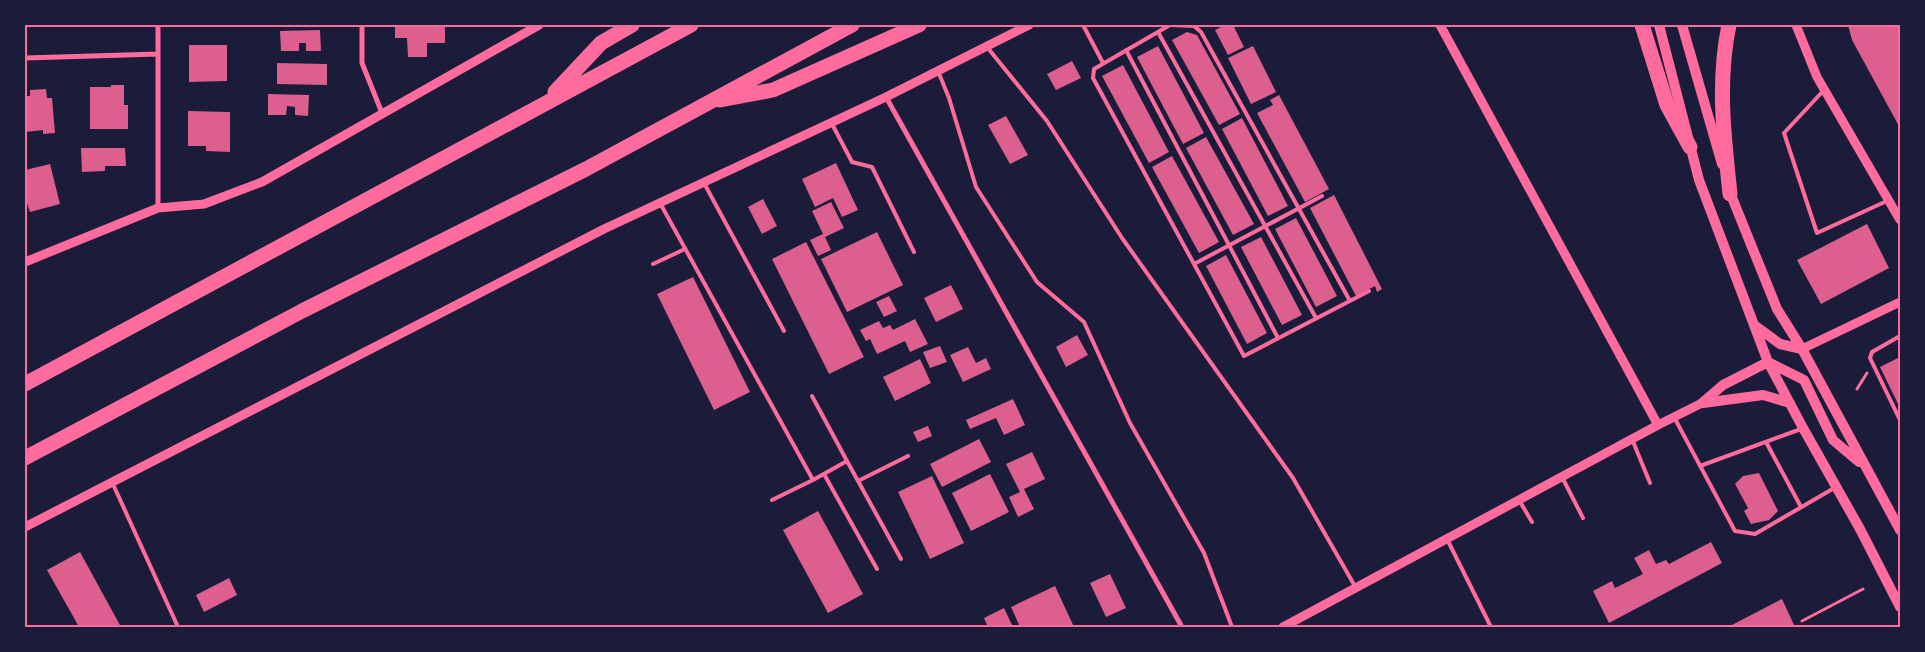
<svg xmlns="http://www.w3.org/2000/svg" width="1925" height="652" font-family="Overpass,sans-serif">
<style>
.building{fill:#dd5f8e}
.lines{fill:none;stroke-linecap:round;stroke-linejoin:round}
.path{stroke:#ff6b9d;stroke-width:3}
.service{stroke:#ff6b9d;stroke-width:4}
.minor{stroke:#ff6b9d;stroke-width:5}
.tertiary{stroke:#ff6b9d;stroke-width:9}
.secondary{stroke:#ff6b9d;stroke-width:10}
.motorway{stroke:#ff6b9d;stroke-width:15}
.neatline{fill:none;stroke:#ff6b9d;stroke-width:2}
</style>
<rect width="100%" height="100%" fill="#1b1b3a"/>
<!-- building -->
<path class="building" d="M395 25H445V43H427V57H408L407 38H395Z
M1225 25H1233L1244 47 1228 55 1215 30Z
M1848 25H1900V128L1852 40Z
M320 30 321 51H306V43H299V51H281L280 31Z
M1187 32 1197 35 1240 114 1219 125 1172 40Z
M189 45H227V81L189 82Z
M1158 46 1204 133 1183 144 1137 57Z
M1253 46 1276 92 1251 104 1228 58Z
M1072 61 1081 78 1056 90 1047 74Z
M277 63 327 64V85L277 84Z
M1123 65 1169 152 1149 163 1102 76Z
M111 85H124V105H128V129H90V87H111Z
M46 89 47 98H52L55 133 43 134V130L25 132V96H30V90Z
M268 94 309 95 308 116 295 115V107L287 106 286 115H268Z
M1279 95 1329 189 1305 202 1257 113 1273 105 1270 100Z
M188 111 230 112V152L206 151V146H188Z
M1006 116 1028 155 1010 164 988 125Z
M1242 118 1288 206 1268 216 1222 129Z
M1206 137 1254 224 1233 235 1186 148Z
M81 148H125L126 166H105V171L82 172Z
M1172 156 1219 242 1199 253 1152 167Z
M836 163 858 210 842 217 833 198 815 207 802 179Z
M50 164 60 204 30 212 27 203 25 204V170Z
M1334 195 1382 289 1377 292 1375 286 1356 296 1310 208Z
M763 199 777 226 762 234 748 207Z
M831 202 844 228 825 237 831 250 818 256 810 240 823 234 812 211Z
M1296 218 1337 296 1316 307 1275 229Z
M1867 224 1889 268 1821 304 1797 260Z
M877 232 903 285 847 312 821 259Z
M1261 237 1302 315 1282 325 1241 247Z
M806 242 864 357 829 374 772 259Z
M1226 255 1267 333 1247 344 1206 266Z
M693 277 750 392 714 410 657 294Z
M951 285 963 309 936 322 924 298Z
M889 296 897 311 884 317 876 302Z
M915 319 928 344 910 352 905 341 877 354 870 339 866 341 860 330 879 321 883 328 890 325 893 330Z
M1077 335 1088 355 1066 367 1056 347Z
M940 346 947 362 930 368 923 352Z
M968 347 976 363 986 358 991 369 963 382 950 355Z
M1900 357V408L1880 367Z
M920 359 931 383 895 401 883 377Z
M1013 399 1025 425 1004 435 996 418 970 429 966 420Z
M928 426 932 436 918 442 913 432Z
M979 439 991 462 942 487 930 464Z
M1032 452 1045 479 1024 489 1034 509 1018 517 1009 497 1020 492 1006 464Z
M1759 473 1778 511 1769 520 1751 524 1744 511 1748 508 1735 484 1743 476Z
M990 474 1009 512 971 531 952 493Z
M932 476 964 543 930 559 898 492Z
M818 511 863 594 828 613 783 530Z
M1711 542 1722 563 1609 623 1593 591 1612 581 1615 588 1643 574 1634 558 1649 550 1656 564 1666 560 1669 564Z
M80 552 121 627H79L47 570Z
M1110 574 1126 608 1106 617 1090 583Z
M229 578 237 595 204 612 196 595Z
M1055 586 1074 627H1020L1011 607Z
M1782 599 1795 627H1728Z
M1004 608 1013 627H988L984 618Z"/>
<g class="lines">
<!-- path -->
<path class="path" d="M1857 389 1867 373
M1802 621 1863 589"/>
<!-- service -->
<path class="service" d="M1083 25 1103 63
M1170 25 1094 69 1093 78 1244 356 1369 291
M1171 25 1194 26 1201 32 1350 301
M1158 32 1316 318
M987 47 1047 121 1122 238 1293 478 1356 588
M1126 50 1278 338
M938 71 949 98 976 187 1037 282 1084 322 1130 423 1204 553 1232 627
M1824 90 1784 133 1817 233 1889 200
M831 122 852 162 872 167 914 252
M704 183 784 331
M660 203 813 480 847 461 901 559
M653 264 685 249
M1194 264 1322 196
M1900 336 1872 352 1870 358 1900 420
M812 396 847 461
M1674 417 1735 531 1755 534 1836 487
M1632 439 1650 483
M1766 442 1801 507
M1700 466 1801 429
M824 474 877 569
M1562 477 1583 518
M858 481 908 456
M112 482 178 627
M772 500 813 480
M1519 500 1532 522
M1447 539 1491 627"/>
<!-- minor -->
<path class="minor" d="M158 25V208
M362 25V63L382 113
M25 58 158 54
M886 97 1182 627"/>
<!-- tertiary -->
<path class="tertiary" d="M1440 25 1658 425
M1796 25 1817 77 1900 220
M25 262 158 208 204 204 262 182 539 25
M1802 349 1900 302
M25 527 604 229 886 97 1029 25
M1283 627 1658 425 1702 403"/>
<!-- secondary -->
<path class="secondary" d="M1659 25 1699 180 1768 362 1803 428 1860 529 1900 607
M1682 25 1722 164
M1729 190 1777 309 1802 349 1900 530
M1757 327 1780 344 1802 349
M1702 403 1723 385 1768 362 1804 380 1833 440 1859 462
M1703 403 1763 395 1790 403"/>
<!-- motorway -->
<path class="motorway" d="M1642 25 1667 105 1690 147
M1729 25C1717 82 1724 137 1730 194
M555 92 601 43 632 25
M720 100 773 90 919 25
M25 384 691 25
M25 458 302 311 586 169 852 25"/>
</g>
<!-- border -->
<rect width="1925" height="652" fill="none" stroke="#1b1b3a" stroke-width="52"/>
<rect x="26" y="26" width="1873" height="600" class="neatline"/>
</svg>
